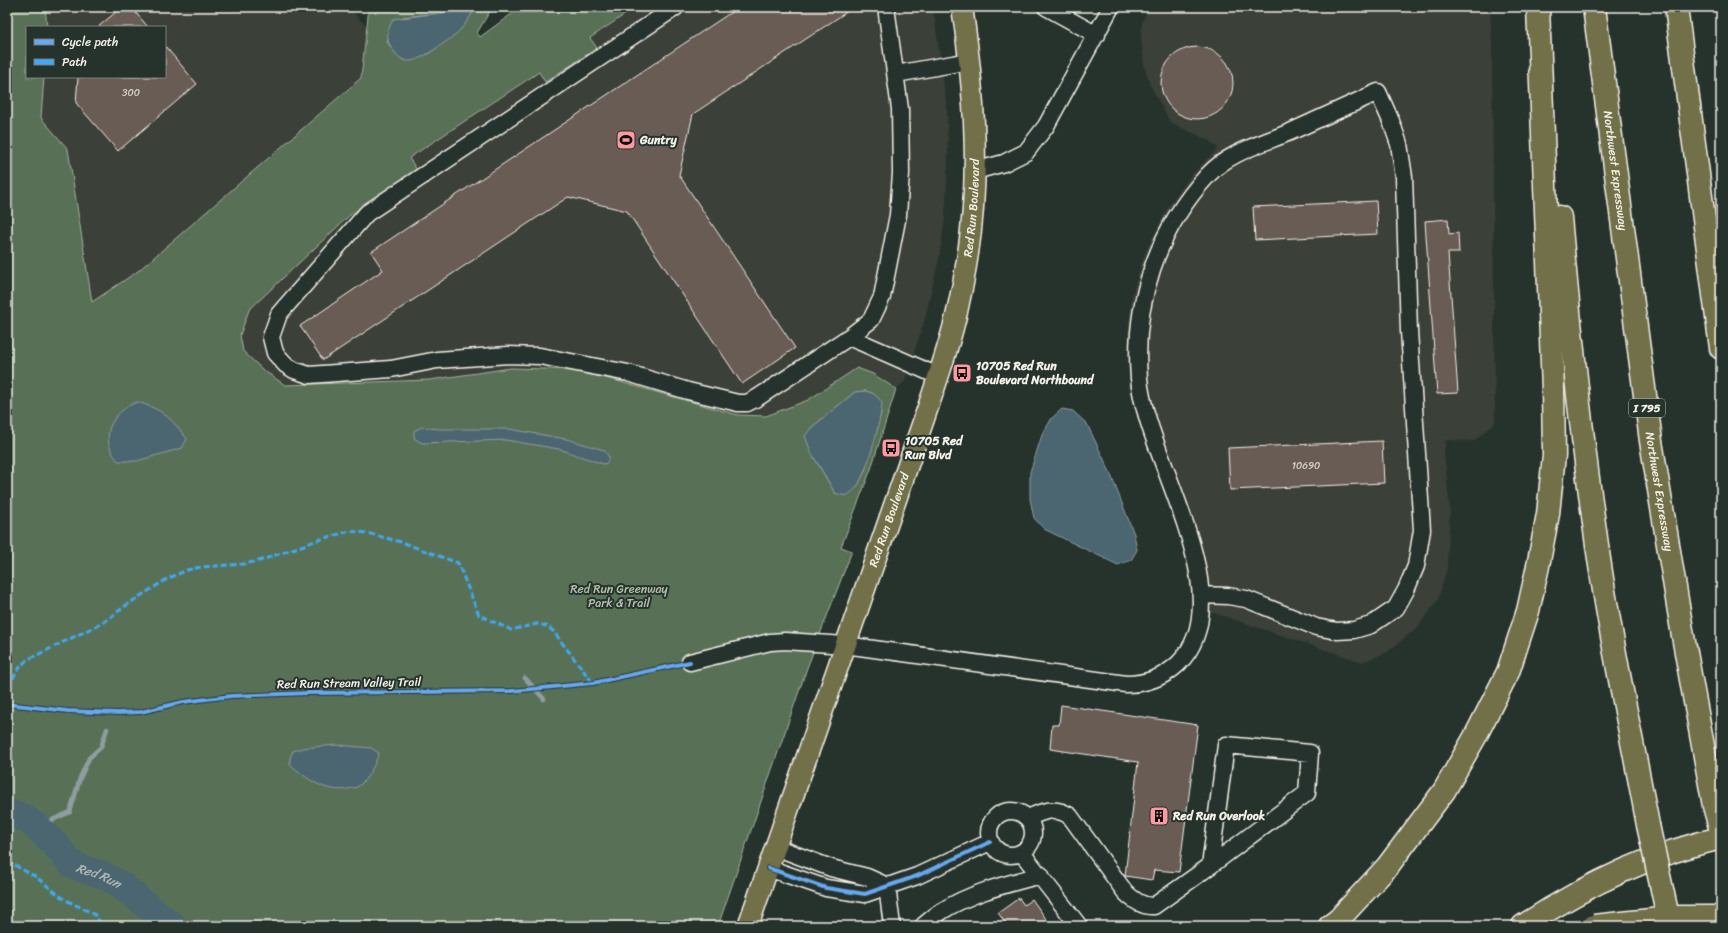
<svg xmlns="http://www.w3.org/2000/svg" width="1728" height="933" font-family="Sriracha,sans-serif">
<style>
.built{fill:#3a3f39}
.green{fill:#597157;stroke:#a6b1a0;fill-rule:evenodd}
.water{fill:#4b6571;stroke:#8f9da1}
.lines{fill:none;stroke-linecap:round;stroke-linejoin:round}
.stream{stroke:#8f9da1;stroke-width:4.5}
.river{stroke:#4b6571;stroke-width:28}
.building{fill:#685c55;stroke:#f4f1e8}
.minor-casing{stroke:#f4f1e8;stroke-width:19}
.major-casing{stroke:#f4f1e8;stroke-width:23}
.highway-casing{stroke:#f4f1e8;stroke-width:25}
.minor{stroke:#26332d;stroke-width:16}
.major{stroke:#71704a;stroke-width:20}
.highway{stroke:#71704a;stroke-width:22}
.highway-bridge-casing{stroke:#f4f1e8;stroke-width:25;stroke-linecap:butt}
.highway-bridge{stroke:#71704a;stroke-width:22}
.quiet{stroke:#3fa9f5;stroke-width:3;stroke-dasharray:6 3;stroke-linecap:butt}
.cycleway-casing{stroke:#26332d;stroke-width:6}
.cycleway{stroke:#66a8f1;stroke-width:4}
.labels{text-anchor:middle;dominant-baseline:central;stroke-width:4;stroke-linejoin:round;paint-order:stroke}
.number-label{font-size:10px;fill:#d1ccc3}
.shield{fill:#26332d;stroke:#b6b8b0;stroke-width:1}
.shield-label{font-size:11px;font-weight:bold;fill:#f4f1e8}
.poi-label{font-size:12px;font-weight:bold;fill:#f4f1e8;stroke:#26332d;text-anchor:start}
.street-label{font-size:12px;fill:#f4f1e8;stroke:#26332d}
.park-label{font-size:12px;fill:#b6beae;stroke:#26332d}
.water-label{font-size:13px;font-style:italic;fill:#b0b9b8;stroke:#26332d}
</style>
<rect width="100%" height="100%" fill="#26332d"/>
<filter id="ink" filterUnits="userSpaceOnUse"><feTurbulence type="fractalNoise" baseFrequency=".025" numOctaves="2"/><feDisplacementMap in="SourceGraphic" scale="8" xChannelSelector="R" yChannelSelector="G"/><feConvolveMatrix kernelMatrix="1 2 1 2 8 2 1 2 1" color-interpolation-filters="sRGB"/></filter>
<g filter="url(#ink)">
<!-- built -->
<path class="built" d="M45 7H348L367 27 361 78 138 271 92 302 68 149 41 119 44 77H165V27H47Z
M636 7H933L947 108 948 162 945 219 939 258 924 322 905 381 896 389 873 374 857 368 808 400 766 416 738 415 511 368 429 380 285 385 263 370 243 351 239 335 249 310 350 215 416 170 409 158 539 72 546 82 597 48 590 38Z
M1149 7H1490L1492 46 1495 423 1474 441 1446 440 1444 452 1450 510 1447 568 1438 600 1418 627 1386 653 1362 662 1214 613H1190L1191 593 1181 540 1142 433 1129 386 1128 334 1132 295 1145 253 1169 205 1190 177 1218 148 1208 140 1170 122 1150 85 1144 64 1141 39 1142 22Z"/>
<!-- green -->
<path class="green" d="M7 7H45L47 27H27V77H44L41 118 68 149 92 302 138 271 361 78 369 7H487L490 11 477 33 480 37 521 7H636L590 38 597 48 545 82 539 72 409 158 417 170 350 215 249 310 240 335 243 351 263 370 285 385 429 380 511 368 578 370 738 415 766 416 808 400 857 368 873 374 896 389 871 469 841 547 852 551 807 668 718 926H7ZM465 10 473 12 460 30 428 54 403 60 396 54 387 42 403 17ZM866 391 874 394 881 413 865 471 856 488 835 493 811 452V428L855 392Z"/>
<!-- water -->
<path class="water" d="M465 10 473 12C469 18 465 25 460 30 453 38 421 60 411 61 403 62 397 56 393 50 385 39 387 32 393 19Z
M866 391 874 394 882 402C881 422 867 473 856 488 853 491 849 494 846 496L835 493 811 452 805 436 811 428 855 392Z
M137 402C162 409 172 419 187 439L182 448 137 461H118C98 438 111 412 137 402Z
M1062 409 1073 411 1087 424 1109 470 1134 534 1137 550 1131 560 1118 565 1044 529 1034 518 1030 499V472L1042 435 1052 418Z
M422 427 439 429H509L566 439 604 450 609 457 607 463 603 464 559 449 506 440 422 443 414 438V431Z
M337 745 371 748 379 753C375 764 368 780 357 787 355 788 351 788 348 789 325 793 307 779 290 764V758L293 751 302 748Z"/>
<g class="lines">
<!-- stream -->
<path class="stream" d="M525 678 544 699
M37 827 70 812 80 778 89 758 101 747 107 729"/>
<!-- river -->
<path class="river" id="s1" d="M7 812 26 819 37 827 52 841 72 864 83 869 101 874 118 883 173 926"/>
</g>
<!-- building -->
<path class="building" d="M122 7H131L148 27H98Z
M739 7H854L693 114 679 175 795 348 742 384 627 211 568 197 323 360 300 326 383 270 371 252Z
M165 46 197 84 118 151 76 103 78 77H165Z
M1161 83a36 36 0 1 1 72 0a36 36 0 1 1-72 0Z
M1376 201 1378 234 1255 240 1253 207Z
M1448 219 1449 234 1458 233 1459 253H1448L1458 393 1437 394 1425 221Z
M1382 441 1384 483 1230 490 1228 448Z
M1061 705 1198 725 1179 872 1154 870 1152 880 1125 876 1138 762 1050 749 1052 725H1059Z
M1019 898 1024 905 1032 899 1051 926H1008L998 913Z"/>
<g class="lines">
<!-- minor casing -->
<g class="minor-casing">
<path id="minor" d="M676 7 367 213 279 314 271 337 275 353 286 365 294 370 309 375 391 369 437 360 508 355 540 356 628 373 688 391 738 403H747L757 398 849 337 871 320 882 297 898 215 901 173 900 109 886 7
M1046 7 1097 35
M896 74 970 61
M975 171 1004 163 1026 152 1046 126 1111 7
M849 337 938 376
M690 662 770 642 785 641 845 645 1126 684C1146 684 1163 678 1178 664 1245 599 1145 456 1139 378 1133 303 1157 230 1208 175 1229 152 1262 144 1290 132 1319 119 1349 105 1378 92L1391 121 1399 144 1404 177 1409 331 1422 530 1416 566 1406 590 1396 608 1371 625 1354 630 1337 631 1316 627 1246 599 1228 596 1201 595
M989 833a22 22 0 1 1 44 0a22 22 0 1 1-44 0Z
M1028 818C1043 811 1055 806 1070 816L1125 892C1133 900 1142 907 1154 906L1210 866 1307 793 1310 753 1226 745 1210 866
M775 847 831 868 867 877 887 886
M1022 853 1079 926
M768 868 826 888 865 894 917 876 990 842
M887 886 892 926
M923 926C929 921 936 915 942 911 972 892 1008 884 1041 875"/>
</g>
<!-- major casing -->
<g class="major-casing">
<g id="major">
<path id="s2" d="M748 926 925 416C937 381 949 347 957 312 982 206 978 113 962 7"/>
</g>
</g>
<!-- highway casing -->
<g class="highway-casing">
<g id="highway">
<path id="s3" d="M1594 7 1651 441 1683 636 1714 806 1721 831"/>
<path d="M1676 7 1721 348"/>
<path d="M1560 217C1570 329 1582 441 1598 552 1611 643 1631 734 1648 825"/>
<path d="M1330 926 1338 920 1387 867 1444 791 1475 737 1508 672 1528 611 1538 566 1548 514 1554 455 1553 390 1538 7"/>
<path d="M1523 926C1584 886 1649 854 1721 838"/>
</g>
</g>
<!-- minor -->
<use href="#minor" class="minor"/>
<!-- major -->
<use href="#major" class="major"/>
<!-- highway -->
<use href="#highway" class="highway"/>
<!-- highway-bridge casing -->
<g class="highway-bridge-casing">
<path id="highway-bridge" d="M1648 825 1670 926
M1594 926 1679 917H1721"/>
</g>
<!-- highway-bridge -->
<use href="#highway-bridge" class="highway-bridge"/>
<!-- quiet -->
<path class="quiet" d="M7 696C11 681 15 671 27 660L104 622 128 604 167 579 187 570 201 567 243 564 259 561 318 540 350 531 367 533 401 542 458 563 479 615 511 630 537 624 547 626 553 631 593 683
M7 861 36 877 64 899 94 914 99 921V926"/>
<!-- cycleway casing -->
<g class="cycleway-casing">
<path id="cycleway" d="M7 704 68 711 118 713 141 712 183 702 231 696 310 693 512 691 593 683 690 662
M768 868 826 888 865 894 917 876 990 842"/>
</g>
<!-- cycleway -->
<use href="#cycleway" class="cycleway"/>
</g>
</g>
<!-- icons -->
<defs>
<g id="stadium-square" transform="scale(1)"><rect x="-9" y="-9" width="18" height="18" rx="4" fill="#ff9aa2" stroke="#26332d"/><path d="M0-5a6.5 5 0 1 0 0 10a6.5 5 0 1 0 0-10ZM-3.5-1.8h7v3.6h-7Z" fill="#111"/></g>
<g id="bus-square" transform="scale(1)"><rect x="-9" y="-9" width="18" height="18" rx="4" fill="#ff9aa2" stroke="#26332d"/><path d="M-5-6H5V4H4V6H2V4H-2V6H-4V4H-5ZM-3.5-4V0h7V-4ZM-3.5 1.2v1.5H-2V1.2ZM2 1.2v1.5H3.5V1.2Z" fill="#111"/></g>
<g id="building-square" transform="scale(1)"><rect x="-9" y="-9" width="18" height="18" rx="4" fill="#ff9aa2" stroke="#26332d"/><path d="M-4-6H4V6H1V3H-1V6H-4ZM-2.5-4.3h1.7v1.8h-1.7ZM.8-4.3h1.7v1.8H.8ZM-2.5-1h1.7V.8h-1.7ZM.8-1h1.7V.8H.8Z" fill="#111"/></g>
</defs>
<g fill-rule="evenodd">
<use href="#stadium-square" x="626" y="140"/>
<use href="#bus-square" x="962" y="373"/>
<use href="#bus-square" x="891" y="448"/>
<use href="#building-square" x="1159" y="816"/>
</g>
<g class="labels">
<!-- number labels -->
<g class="number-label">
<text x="131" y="93">300</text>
<text x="1306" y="466">10690</text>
</g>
<!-- shield labels -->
<rect class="shield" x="1629" y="399" width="36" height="18" rx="3"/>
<g class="shield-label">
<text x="1647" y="408">I 795</text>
</g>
<!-- poi labels -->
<g class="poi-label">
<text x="640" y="140">Guntry</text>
<text x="976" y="366">10705 Red Run<tspan x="976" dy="14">Boulevard Northbound</tspan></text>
<text x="905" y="441">10705 Red<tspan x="905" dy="14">Run Blvd</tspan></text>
<text x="1173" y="816">Red Run Overlook</text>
</g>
<!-- street labels -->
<g class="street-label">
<text stroke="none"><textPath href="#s3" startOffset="165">Northwest Expressway</textPath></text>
<text stroke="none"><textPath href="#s2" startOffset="754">Red Run Boulevard</textPath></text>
<text stroke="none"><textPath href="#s3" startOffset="489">Northwest Expressway</textPath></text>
<text stroke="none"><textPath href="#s2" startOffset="430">Red Run Boulevard</textPath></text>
<text transform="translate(349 683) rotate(-1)">Red Run Stream Valley Trail</text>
</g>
<!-- park labels -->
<g class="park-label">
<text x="619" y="589">Red Run Greenway<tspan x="619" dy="14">Park &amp; Trail</tspan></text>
</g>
<!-- water labels -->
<g class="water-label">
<text stroke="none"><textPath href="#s1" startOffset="114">Red Run</textPath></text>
</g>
</g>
<!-- margin -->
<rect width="1728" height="933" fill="none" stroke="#26332d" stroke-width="24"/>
<rect x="12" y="12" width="1704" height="909" fill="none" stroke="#f4f1e8" stroke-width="1.5" filter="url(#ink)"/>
<!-- legend -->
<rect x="26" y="26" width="140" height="52" fill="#26332d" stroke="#787f78"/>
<rect x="34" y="39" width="20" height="6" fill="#66a8f1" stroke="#787f78"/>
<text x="62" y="46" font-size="12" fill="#f4f1e8">Cycle path</text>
<rect x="34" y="59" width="20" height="6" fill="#3fa9f5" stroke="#787f78"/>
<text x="62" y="66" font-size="12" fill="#f4f1e8">Path</text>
</svg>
